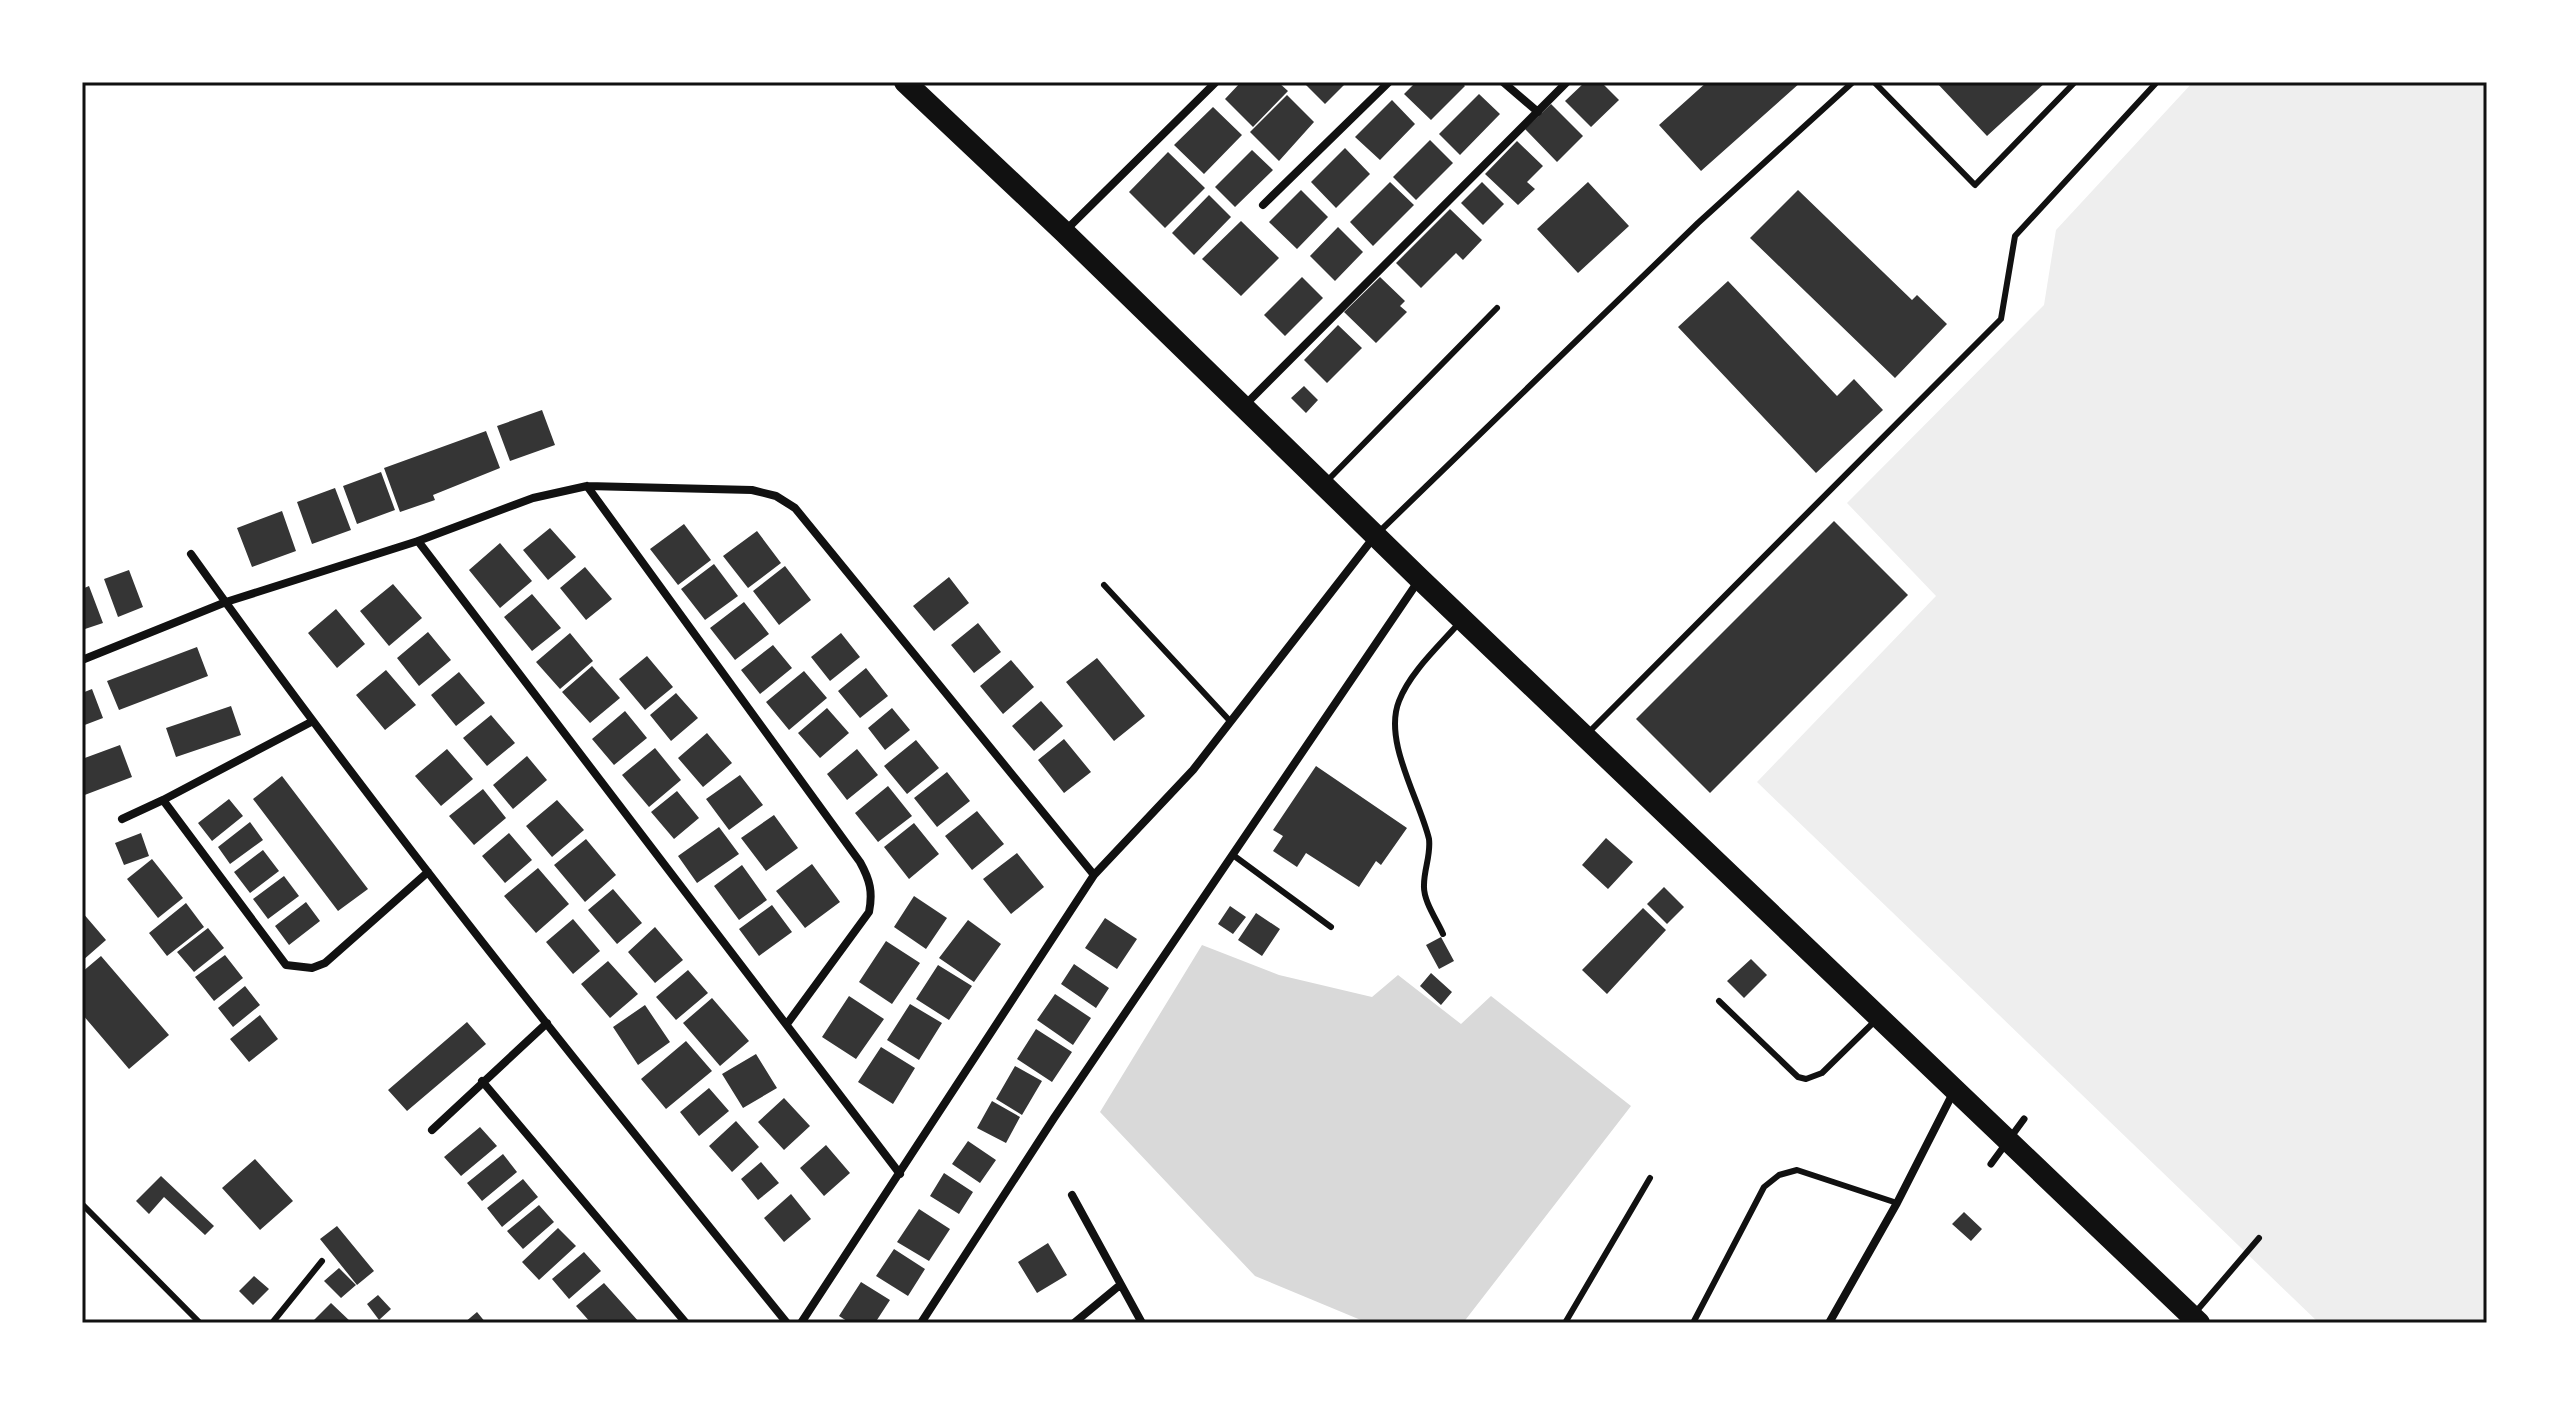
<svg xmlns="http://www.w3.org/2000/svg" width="2569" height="1405" font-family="Manrope,sans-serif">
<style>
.green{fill:#eee}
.water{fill:#d9d9d9}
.building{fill:#353535}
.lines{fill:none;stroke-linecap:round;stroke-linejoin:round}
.service{stroke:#111;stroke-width:6}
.pedestrian{stroke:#111;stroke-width:7}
.minor{stroke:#111;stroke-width:8}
.trunk{stroke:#111;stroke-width:22}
.neatline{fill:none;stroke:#111;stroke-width:3}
</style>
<rect width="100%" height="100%" fill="#fff"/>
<!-- green -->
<path class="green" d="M2193 82H2487V1323H2319L1757 782 1936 596 1847 503 2044 305 2056 230Z"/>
<!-- water -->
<path class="water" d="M1202 945 1279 975 1372 997 1398 975 1461 1024 1491 996 1631 1106 1463 1323H1368L1255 1276 1100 1112Z"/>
<!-- building -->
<path class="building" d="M1241 82H1278L1288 91 1253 127 1225 99Z
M1310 82H1347L1325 104 1306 85Z
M1416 82H1461L1465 86 1431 120 1404 94Z
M1585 82H1601L1619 100 1591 127 1565 101Z
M1707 82H1801L1701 171 1659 125Z
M1936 82H2046L1987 136Z
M1479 94 1500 114 1460 155 1439 134Z
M1287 95 1314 122 1279 161 1250 132Z
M1392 100 1415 124 1380 160 1355 137Z
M1551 104 1583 136 1557 162 1525 129Z
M1213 107 1242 135 1204 174 1174 145Z
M1430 140 1453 163 1416 200 1393 177Z
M1517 141 1543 166 1527 182 1535 189 1518 205 1485 174Z
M1345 148 1370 174 1336 208 1311 182Z
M1252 150 1273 170 1235 207 1215 187Z
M1168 152 1205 188 1165 228 1129 192Z
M1390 182 1414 205 1373 246 1350 222Z
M1482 182 1504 204 1483 225 1461 203Z
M1588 182 1629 226 1578 273 1537 229Z
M1301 190 1328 217 1297 249 1269 222Z
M1798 190 1912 300 1917 295 1947 324 1895 378 1750 238Z
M1209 195 1231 217 1194 255 1172 233Z
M1450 209 1482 240 1463 260 1456 253 1421 288 1396 263Z
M1241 221 1279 258 1241 296 1202 259Z
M1338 227 1363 252 1335 281 1310 256Z
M1302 277 1323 298 1285 336 1264 315Z
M1380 277 1405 301 1400 306 1407 312 1376 343 1344 312Z
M1728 281 1837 396 1854 379 1883 410 1816 473 1678 327Z
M1338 325 1362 348 1327 383 1304 360Z
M1304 386 1318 400 1306 413 1291 398Z
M542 410 555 445 510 461 497 426Z
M486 431 500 468 433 495 435 500 400 512 384 468Z
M381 472 395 510 357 524 343 486Z
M335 488 351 530 312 544 297 502Z
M282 511 296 551 252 567 237 528Z
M1834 521 1908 595 1710 793 1636 719Z
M684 524 711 560 678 585 650 549Z
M550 528 576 557 548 580 523 550Z
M757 531 781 563 748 588 723 556Z
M500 543 532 581 500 608 469 570Z
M714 564 738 596 705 620 681 589Z
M785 566 811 600 779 625 753 591Z
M585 567 612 599 586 620 560 588Z
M129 570 143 607 118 617 104 579Z
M949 577 969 603 934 631 913 606Z
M393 584 422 618 389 646 360 611Z
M89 586 103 623 82 630V589Z
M532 594 561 628 532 651 504 617Z
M744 602 769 634 735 660 710 628Z
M336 609 365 644 337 668 308 633Z
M978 623 1001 652 974 673 951 645Z
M428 632 451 660 419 686 397 658Z
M570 633 593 661 560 689 536 662Z
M841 633 860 657 830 681 811 657Z
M773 645 792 668 760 694 741 670Z
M197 647 208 676 119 710 107 681Z
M647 656 673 687 645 710 619 679Z
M1097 658 1145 716 1114 741 1066 682Z
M1011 660 1034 687 1003 714 980 686Z
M592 666 620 698 590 723 562 692Z
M866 668 888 696 860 718 838 691Z
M386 670 416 705 385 730 356 695Z
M804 671 827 698 789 730 766 702Z
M459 672 485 703 456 726 431 695Z
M92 689 103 718 82 726V693Z
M676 693 698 718 671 741 650 715Z
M1041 701 1063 726 1034 751 1012 726Z
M231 706 241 735 176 757 166 728Z
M827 708 849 733 820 758 798 733Z
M892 708 910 730 885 750 868 728Z
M625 711 647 738 614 765 592 739Z
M491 715 515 743 487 766 463 738Z
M707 733 732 763 703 787 678 758Z
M1064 739 1091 772 1064 793 1038 760Z
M916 740 939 768 907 794 884 766Z
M120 745 132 777 82 796V759Z
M655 748 681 780 649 807 622 775Z
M447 749 473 779 441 806 415 776Z
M857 749 878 775 847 800 827 774Z
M527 756 547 780 513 809 493 785Z
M1316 766 1407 828 1381 865 1376 861 1359 887 1306 853 1297 867 1273 851 1283 836 1273 830Z
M947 772 970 801 937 827 914 798Z
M740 775 763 805 729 830 706 799Z
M282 776 368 889 338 911 253 799Z
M888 786 912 816 878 842 855 813Z
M483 789 506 818 474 845 449 816Z
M677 791 699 818 674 839 651 812Z
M229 799 243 816 212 841 198 823Z
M557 800 584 830 552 857 526 826Z
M977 811 1004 844 972 870 945 836Z
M774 815 798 848 766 871 741 838Z
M250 822 263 840 230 864 218 847Z
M914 823 939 854 909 879 884 847Z
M719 827 739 854 697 883 678 856Z
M141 833 149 856 124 865 115 843Z
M509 833 532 860 505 883 482 856Z
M1606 838 1633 862 1608 889 1582 865Z
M586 839 616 875 585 902 554 865Z
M263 850 279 871 250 893 234 872Z
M1017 853 1044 887 1011 914 983 879Z
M152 859 183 898 158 918 127 879Z
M812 864 840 902 805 928 776 891Z
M742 865 767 900 739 920 714 886Z
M538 868 569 904 536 933 504 896Z
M284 876 299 896 268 919 253 899Z
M1664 887 1684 907 1667 924 1647 904Z
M613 889 642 923 617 944 588 910Z
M914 896 947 918 926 949 894 927Z
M306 902 320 921 289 945 275 926Z
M186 903 204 927 167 956 149 933Z
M772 905 792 932 759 956 739 929Z
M1230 906 1246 917 1233 934 1218 924Z
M1643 908 1666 930 1607 994 1582 970Z
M82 912 106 940 82 961Z
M1256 913 1280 929 1262 956 1238 940Z
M1105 918 1137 939 1117 969 1085 948Z
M573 919 600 951 573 974 546 942Z
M968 920 1001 944 974 982 939 958Z
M655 927 683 960 655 983 628 952Z
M208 928 224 948 194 972 177 952Z
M1441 937 1454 961 1439 969 1426 945Z
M886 941 920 963 892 1004 859 982Z
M225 955 243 978 214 1001 195 977Z
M101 956 169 1035 129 1069 82 1014V972Z
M1751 959 1767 975 1744 998 1727 981Z
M608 961 638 994 610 1018 581 984Z
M1074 964 1109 988 1096 1008 1061 984Z
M938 965 972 986 949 1020 916 999Z
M688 970 708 993 676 1020 656 997Z
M1431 973 1452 992 1441 1005 1420 986Z
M245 986 260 1005 233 1027 218 1008Z
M1055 994 1091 1018 1073 1045 1037 1020Z
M849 996 884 1019 856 1059 822 1037Z
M712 998 749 1041 720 1066 683 1023Z
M910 1004 942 1023 919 1060 887 1040Z
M645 1005 670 1042 638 1065 613 1027Z
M260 1015 278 1039 249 1062 230 1039Z
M467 1022 486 1044 407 1111 388 1090Z
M1036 1029 1072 1052 1052 1082 1017 1059Z
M686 1041 712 1071 666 1109 641 1079Z
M881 1047 915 1068 893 1104 858 1082Z
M756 1054 777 1088 743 1108 722 1074Z
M1015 1066 1042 1081 1022 1115 996 1099Z
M709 1088 729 1111 699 1136 680 1112Z
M784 1098 810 1126 784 1150 758 1122Z
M992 1101 1020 1117 1006 1143 977 1128Z
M736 1121 759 1147 732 1172 709 1146Z
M480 1127 497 1146 461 1176 444 1157Z
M968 1141 996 1160 980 1183 952 1164Z
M826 1145 850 1173 824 1196 800 1168Z
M503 1154 517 1172 482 1201 467 1183Z
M255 1159 293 1201 260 1230 222 1188Z
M761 1162 779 1183 758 1200 741 1179Z
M944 1173 973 1192 959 1214 930 1196Z
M161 1176 214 1226 205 1235 164 1197 149 1214 136 1201Z
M523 1179 538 1197 502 1227 487 1208Z
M791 1194 811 1219 784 1242 764 1218Z
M539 1205 554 1222 523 1249 507 1231Z
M919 1209 950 1229 929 1261 897 1242Z
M1964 1212 1982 1229 1971 1241 1952 1224Z
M337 1226 374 1271 357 1285 320 1239Z
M558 1228 576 1246 539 1280 522 1262Z
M1048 1243 1067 1275 1037 1293 1018 1262Z
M894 1249 925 1269 908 1296 876 1276Z
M584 1252 601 1271 569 1299 552 1279Z
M339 1268 356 1285 341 1298 324 1281Z
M254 1276 269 1289 253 1305 239 1291Z
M861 1282 890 1300 875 1323H850L839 1316Z
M604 1283 640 1323H591L576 1306Z
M378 1295 391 1309 379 1320 367 1304Z
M331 1303 352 1323H311Z
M477 1312 486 1323H464Z"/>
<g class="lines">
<!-- service -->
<path class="service" d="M1874 82 1975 185 2075 82
M1327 481 1497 308
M1380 531 1698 223 1853 82
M1104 585 1230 721
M1588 733 2001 319 2015 236 2157 82
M1233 855 1331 927
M1443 934C1437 920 1423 901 1424 885 1424 869 1431 855 1429 839 1419 798 1383 741 1399 701 1410 672 1440 645 1460 622
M1719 1001 1798 1077 1806 1079 1822 1073 1877 1019
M82 1204 200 1323
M2194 1314 2259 1238
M272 1323 322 1261
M1565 1323 1650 1178
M1693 1323 1764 1187 1779 1175 1797 1170 1897 1203"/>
<!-- pedestrian -->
<path class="pedestrian" d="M1991 1164 2024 1119"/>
<!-- minor -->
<path class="minor" d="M1503 82 1538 112
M1263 205 1389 82
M1065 231 1216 82
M1245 405 1567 82
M587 486 860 862C870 880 873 892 869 912L787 1024
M418 541 900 1174
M191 554C379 818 583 1071 787 1323
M82 660 226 602 418 541 533 498 587 486 752 490 776 496 795 508 1094 875
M163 800 286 965 312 968 325 963 428 872
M122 819 163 800 313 721
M482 1081 686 1323
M432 1130 547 1023
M1072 1195 1142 1323
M801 1323 1094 875 1193 770 1374 537
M921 1323 1054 1118 1419 580
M1074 1323 1120 1285
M1829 1323 1897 1203 1953 1093"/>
<!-- trunk -->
<path class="trunk" d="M905 82 1064 232 1420 579 2199 1323"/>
</g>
<!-- border -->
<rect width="2569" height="1405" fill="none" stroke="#ffffff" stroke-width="168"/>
<rect x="84" y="84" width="2401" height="1237" class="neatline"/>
</svg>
